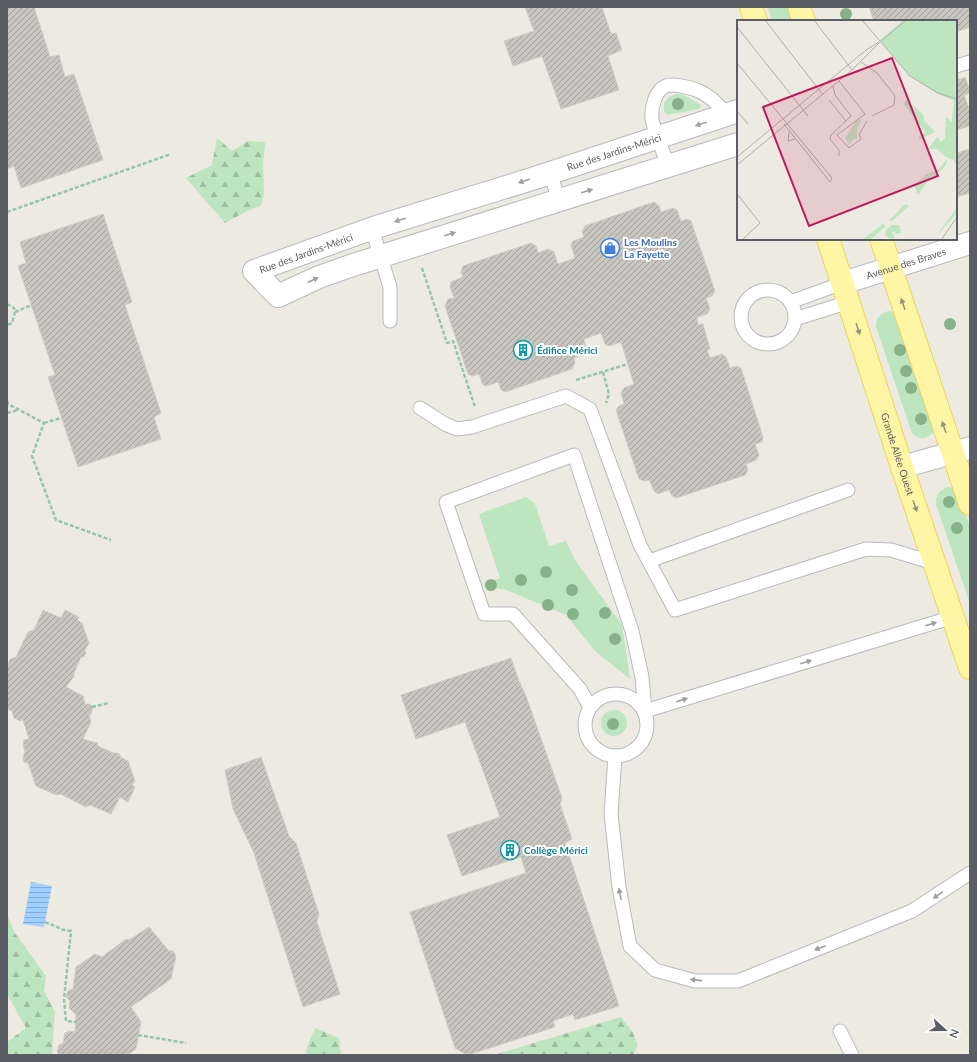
<svg xmlns="http://www.w3.org/2000/svg" width="977" height="1062" font-family="Lato,sans-serif">
<style>
.grass{fill:#bde5c0}
.forest{fill:url(#forest-firs)}
.water{fill:url(#water-rules)}
.building{fill:url(#building-hatch);stroke:#d2cdc0}
.lines{fill:none;stroke-linecap:round;stroke-linejoin:round}
.lane-casing{stroke:#b7b9be;stroke-width:15}
.street-casing{stroke:#b7b9be;stroke-width:24}
.primary-casing{stroke:#f2d056;stroke-width:24}
.path{stroke:#96c6a7;stroke-width:2.5;stroke-dasharray:4 2;stroke-linecap:butt}
.lane{stroke:#fff;stroke-width:13}
.street{stroke:#fff;stroke-width:22}
.primary{stroke:#fff6a5;stroke-width:22}
.tree{fill:#87b186}
.oneway{fill:#9c9ea1}
.oneway2{fill:#94937a}
.labels{text-anchor:middle;dominant-baseline:central;stroke-width:4;stroke-linejoin:round;paint-order:stroke}
.street-label{font-size:10px;fill:#5a5d63;stroke:#fff}
.shop-label{font-size:10px;font-weight:bold;fill:#366cbe;stroke:#fff;text-anchor:start}
.culture-label{font-size:10px;font-weight:bold;fill:#0d838f;stroke:#fff;text-anchor:start}
.inset-road{fill:none;stroke:#aeaeab;stroke-width:1}
.view{fill:#c2185b;fill-opacity:0.15;stroke:#c2185b;stroke-width:2}
.inset-edge{fill:none;stroke:#5a5d63;stroke-width:2}
</style>
<defs>
<pattern id="forest-firs" width="22" height="20" patternUnits="userSpaceOnUse"><rect width="22" height="20" fill="#bde5c0"/><path d="M5 1l3.5 6h-7zM16 11l3.5 6h-7z" fill="#9dbda0"/></pattern>
<pattern id="water-rules" width="6" height="5" patternUnits="userSpaceOnUse"><rect width="6" height="5" fill="#a0d0ff"/><path d="M0 2.5h6" fill="none" stroke="#85acd2"/></pattern>
<pattern id="building-hatch" width="6" height="6" patternUnits="userSpaceOnUse"><rect width="6" height="6" fill="#c8c5bf"/><path d="M-1 1l2-2M0 6l6-6M5 7l2-2" fill="none" stroke="#a5a39f"/></pattern>
</defs>
<rect width="100%" height="100%" fill="#edebe1"/>
<!-- grass -->
<path class="grass" d="M768 7H794L799 21H772Z
M677 94 684 95 701 105 699 109 667 115 664 111V103L669 97Z
M888 311 894 312 898 315 934 431C928 439 920 441 912 433L876 327C876 317 880 314 888 311Z
M948 487 953 488 960 497 970 527V604L936 504C936 494 939 491 948 487Z
M526 497 535 504 549 546 566 541 575 560 622 625 630 679 596 652 566 615 504 589 492 588 484 584 500 578 479 514Z
M601 723a13 13 0 1 1 26 0a13 13 0 1 1-26 0Z"/>
<!-- forest -->
<path class="forest" d="M217 138 232 151 248 141 265 142 263 166 264 193 261 206 249 210 225 223 186 178 212 165Z
M7 914 15 933 46 976 44 991 55 1012 52 1055H9L7 1051V1042L26 1028 7 994Z
M621 1017 632 1031 638 1045 633 1055H494Z
M315 1028 339 1038 341 1055H307L306 1050Z"/>
<!-- water -->
<path class="water" d="M31 882 52 886 44 927 23 924Z"/>
<!-- building -->
<path class="building" d="M7 7H34L50 57 59 55 65 77 74 74 103 160 21 188 14 166 7 169Z
M525 7H602L611 34 616 33 622 50 608 56 619 90 561 109 542 56 513 66 504 41 534 31Z
M869 7H970V27L956 32V21H874Z
M965 77 970 91V93L964 95 970 111V126L956 130V79L959 78V80Z
M970 149V193L956 197V153Z
M654 202 659 206 661 212 673 208 677 210 681 221 688 219 691 221 715 291 712 296 706 298 710 309 707 314 697 317 698 325 703 324 710 349 707 350 710 358 722 354 726 357 730 368 736 366 741 368 763 437 762 442 755 444 759 455 756 460 746 464 748 470 745 475 676 498 672 496 669 490 658 494 654 491 649 480 644 481 639 479 616 410 619 406 624 404 621 393 624 388 634 384 621 342 609 346 605 344 601 333 584 339 586 349 585 354 574 358 575 363 572 369 505 392 501 390 498 382 487 386 483 385 479 374 472 376 468 374 445 306 448 299 454 298 450 287 451 282 463 277 461 272 463 266 531 243 536 246 538 253 548 249 554 252 558 264 575 258 571 245 573 241 584 237 582 232 585 226Z
M103 214 132 302 125 305 161 413 154 417 161 439 78 467 48 377 55 375 18 266 26 263 20 242Z
M43 610 61 618 65 610 79 617 77 620 82 623 89 643 85 650 86 653 84 657H81L74 673V676L66 687 83 696 85 704H90L93 708 91 714H89L91 722 83 739 97 743 98 746 113 753H116L120 754V757L128 761 135 781 132 785 135 787 128 802 120 797 111 814 90 805 86 807 61 794 56 795 36 786 28 763 24 762 23 758 25 751 23 746 24 740 29 739 23 720 20 721 14 718 12 711 8 709 7 707V668L10 659 16 657 28 632 34 630Z
M511 658 519 681 526 696 562 798 560 804 572 839 565 843 619 1006 575 1020 573 1014 553 1021 555 1027 471 1054H465L455 1048 410 912 526 873 521 857 462 876 447 835 500 817 465 722 416 739 401 695Z
M261 757 289 836 296 843 319 914 317 922 340 994 303 1007 254 853 233 809 225 770Z
M149 927 169 951H173L176 956 171 979 131 1007 141 1022 136 1049 127 1055H60L57 1052 59 1045 63 1043 65 1033 69 1031 75 1032 76 1015 69 1008 70 1001 66 997 68 991 73 989 76 967 95 954 102 957 126 939 129 940Z"/>
<g class="lines">
<!-- lane casing -->
<g class="lane-casing">
<path id="lane" d="M956 66 970 62
M668 166C664 153 654 131 652 119 651 108 655 90 666 86 673 83 692 88 699 91 711 96 719 106 728 115
M550 173 559 200
M372 229 390 287V321
M741 317a27 27 0 1 1 54 0a27 27 0 1 1-54 0Z
M790 302 843 283
M795 319 849 302
M420 408 445 424 457 429 472 427 566 396 590 409 640 545 675 610 866 549 891 550 934 563
M649 561 848 490
M585 725a31 31 0 1 1 62 0a31 31 0 1 1-62 0Z
M590 707 580 689 513 614H484L446 502 574 455 632 631 642 677 645 711 953 617
M615 756 611 814 619 887 630 946 655 970 695 981H738L912 911 970 873
M840 1031 852 1055"/>
</g>
<!-- street casing -->
<g class="street-casing">
<g id="street">
<path d="M738 111 535 178 376 227 254 271 278 296 319 277 350 266 738 144"/>
<path id="s1" d="M843 283 970 243"/>
<path d="M902 467 970 448"/>
</g>
</g>
<!-- primary casing -->
<g class="primary-casing">
<g id="primary">
<path d="M751 7 756 21"/>
<path d="M799 7 804 21"/>
<path id="s2" d="M828 239 902 467 970 668"/>
<path d="M881 239 970 504"/>
</g>
</g>
<!-- path -->
<path class="path" d="M7 212 171 154
M422 268 447 343 453 341 475 407
M7 304 14 308 15 312 12 323 7 325
M15 312 32 305
M603 372 609 394 606 403
M576 380 628 364
M7 401 8 404 44 423 32 456 56 520 111 540
M7 413 18 410
M44 423 61 418
M92 707 109 703
M45 922 64 930 71 931 64 999 66 1021 76 1022
M138 1035 186 1043"/>
<!-- lane -->
<use href="#lane" class="lane"/>
<!-- street -->
<use href="#street" class="street"/>
<!-- primary -->
<use href="#primary" class="primary"/>
</g>
<!-- trees -->
<g class="tree">
<circle cx="846" cy="14" r="6"/>
<circle cx="678" cy="104" r="6"/>
<circle cx="950" cy="324" r="6"/>
<circle cx="900" cy="350" r="6"/>
<circle cx="906" cy="371" r="6"/>
<circle cx="911" cy="388" r="6"/>
<circle cx="921" cy="419" r="6"/>
<circle cx="949" cy="502" r="6"/>
<circle cx="957" cy="528" r="6"/>
<circle cx="546" cy="572" r="6"/>
<circle cx="521" cy="580" r="6"/>
<circle cx="491" cy="585" r="6"/>
<circle cx="572" cy="590" r="6"/>
<circle cx="548" cy="605" r="6"/>
<circle cx="605" cy="613" r="6"/>
<circle cx="573" cy="614" r="6"/>
<circle cx="615" cy="639" r="6"/>
<circle cx="613" cy="724" r="6"/>
</g>
<!-- one-way arrows -->
<defs><path id="oneway-solid" d="M-6-.8H1V-3.2L6.5 0L1 3.2V.8H-6Z"/></defs>
<g class="oneway">
<use href="#oneway-solid" transform="translate(701 124) rotate(162)"/>
<use href="#oneway-solid" transform="translate(524 181) rotate(163)"/>
<use href="#oneway-solid" transform="translate(587 191) rotate(-18)"/>
<use href="#oneway-solid" transform="translate(400 220) rotate(163)"/>
<use href="#oneway-solid" transform="translate(450 234) rotate(-18)"/>
<use href="#oneway-solid" transform="translate(313 280) rotate(-25)"/>
<use href="#oneway-solid" transform="translate(931 624) rotate(-17)"/>
<use href="#oneway-solid" transform="translate(806 662) rotate(-17)"/>
<use href="#oneway-solid" transform="translate(682 700) rotate(-17)"/>
<use href="#oneway-solid" transform="translate(620 894) rotate(-101)"/>
<use href="#oneway-solid" transform="translate(938 895) rotate(146)"/>
<use href="#oneway-solid" transform="translate(820 948) rotate(159)"/>
<use href="#oneway-solid" transform="translate(696 980) rotate(-174)"/>
</g>
<g class="oneway2">
<use href="#oneway-solid" transform="translate(903 304) rotate(-109)"/>
<use href="#oneway-solid" transform="translate(858 329) rotate(72)"/>
<use href="#oneway-solid" transform="translate(944 427) rotate(-109)"/>
<use href="#oneway-solid" transform="translate(915 506) rotate(71)"/>
</g>
<!-- icons -->
<defs>
<g id="shop-ring" transform="scale(1)"><circle r="9.5" fill="#fff" stroke="#3f7fe0" stroke-width="1.5"/><path d="M-5-2.5h2.3a2.7 3.5 0 0 1 5.4 0H5L5.5 6h-11ZM-1.5-2.5h3a1.5 2.3 0 0 0-3 0Z" fill="#3f7fe0"/></g>
<g id="building-ring" transform="scale(1)"><circle r="9.5" fill="#fff" stroke="#0f9aa8" stroke-width="1.5"/><path d="M-4-6H4V6H1V3H-1V6H-4ZM-2.5-4.3h1.7v1.8h-1.7ZM.8-4.3h1.7v1.8H.8ZM-2.5-1h1.7V.8h-1.7ZM.8-1h1.7V.8H.8Z" fill="#0f9aa8"/></g>
</defs>
<g fill-rule="evenodd">
<use href="#shop-ring" x="610" y="248"/>
<use href="#building-ring" x="523" y="350"/>
<use href="#building-ring" x="510" y="850"/>
</g>
<g class="labels">
<!-- street labels -->
<g class="street-label">
<text transform="translate(614 152) rotate(-18)">Rue des Jardins-Mérici</text>
<text transform="translate(306 253) rotate(-20)">Rue des Jardins-Mérici</text>
<text stroke="none"><textPath href="#s1" startOffset="66">Avenue des Braves</textPath></text>
<text stroke="none"><textPath href="#s2" startOffset="226">Grande Allée Ouest</textPath></text>
</g>
<!-- shop labels -->
<g class="shop-label">
<text x="624" y="242">Les Moulins<tspan x="624" dy="12">La Fayette</tspan></text>
</g>
<!-- culture labels -->
<g class="culture-label">
<text x="537" y="350">Édifice Mérici</text>
<text x="524" y="850">Collège Mérici</text>
</g>
</g>
<!-- overview -->
<g transform="translate(737 20)">
<rect width="220" height="220" fill="#edebe1"/>
<path d="M125 98 120 109V120L118 118 112 124 108 118 119 101Z" fill="#bde5c0"/>
<path d="M169 80 186 94 188 102 198 112 182 120V116L189 113 166 83ZM209 97 217 104 220 148 217 140 209 137 200 129H191L200 117 204 122 208 118ZM210 139 209 145 198 157 195 155 181 175 177 166 188 155 202 149ZM168 184 172 186 155 201H152ZM220 188V193L202 213V212ZM147 203 148 207 133 220H125ZM155 205H162L164 213 160 214 157 211 155 213 158 217 155 219 148 216 149 210Z" fill="#bde5c0"/>
<path d="M167 0H220V139L208 126 213 120 217 81 199 73 172 55 143 20Z" fill="#bde5c0"/>
<path class="inset-road" d="M28 0 86 75M77 0 115 50M125 0 173 56 201 73 220 79M0 7 71 96M124 42 140 53 158 76 157 85 135 96M0 43 95 158 93 162 47 104M102 61 128 94 100 115 112 128 124 119 122 115 130 101M96 66 98 75 114 96 94 115 93 119 102 130V136M92 80 109 101M0 91 11 104M220 106V119M52 112 51 121 58 119M0 137 129 30 142 22M0 145 115 50 143 22 169 0M0 174 23 203 5 220M204 220 220 197"/>
<path class="view" d="M155 38 201 156 72 206 26 87Z"/>
<rect width="220" height="220" class="inset-edge"/>
</g>
<!-- border -->
<rect width="977" height="1062" fill="none" stroke="#5a5d63" stroke-width="16"/>
<!-- north arrow -->
<g transform="translate(945 1030) rotate(111)" stroke="#ffffff" stroke-width="3" paint-order="stroke">
<path d="M0-3L7 15L0 10L-7 15Z" fill="#5a5d63"/>
<text y="-6" font-size="11" font-weight="bold" text-anchor="middle" fill="#5a5d63">N</text>
</g>
</svg>
